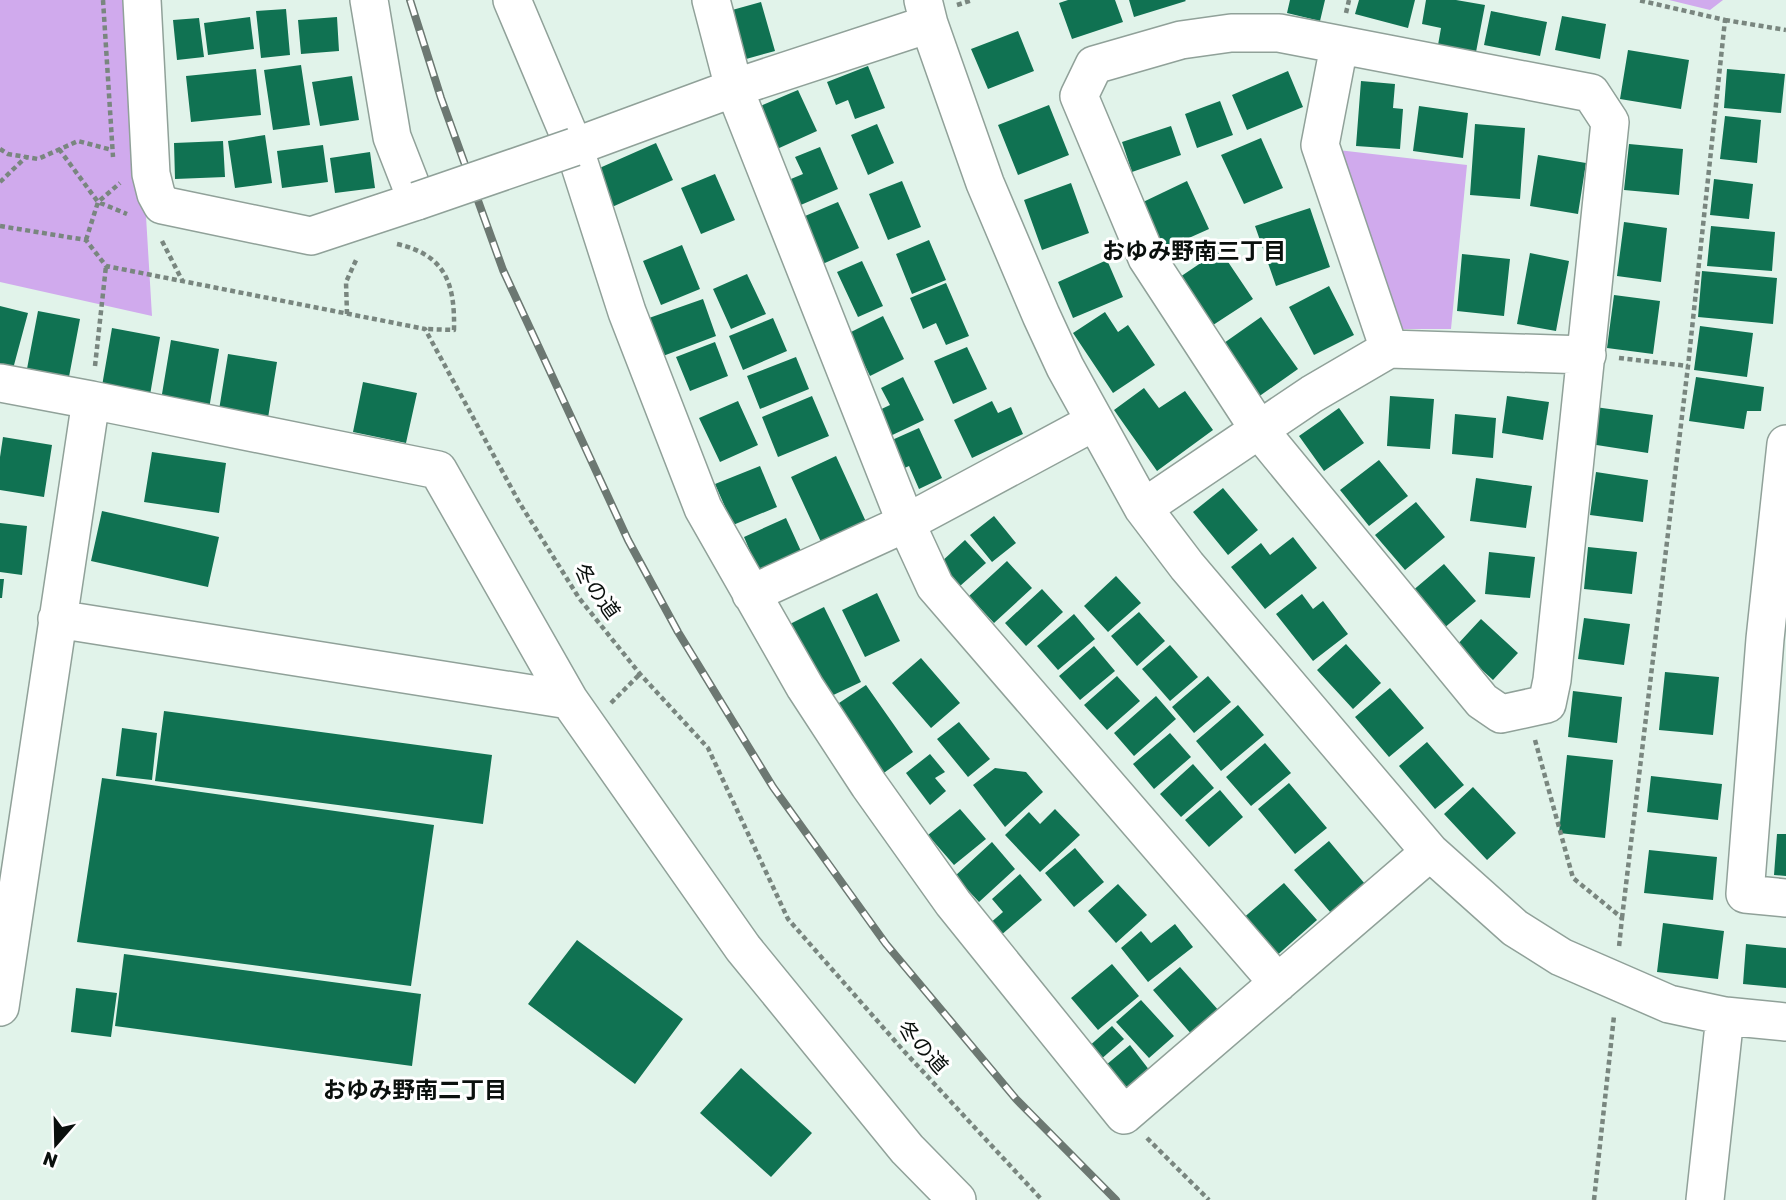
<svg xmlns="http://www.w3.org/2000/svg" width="1786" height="1200" font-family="Rubik,'Noto Sans JP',sans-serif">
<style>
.green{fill:#d0aaed}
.building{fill:#107252}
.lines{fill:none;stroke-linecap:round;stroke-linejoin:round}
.minor-casing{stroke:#90a199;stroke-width:40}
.path{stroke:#79867f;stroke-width:4.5;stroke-dasharray:5 3.5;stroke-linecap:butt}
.minor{stroke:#fff;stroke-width:37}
.rail-casing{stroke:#6c7872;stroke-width:8}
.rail{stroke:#fff;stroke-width:5;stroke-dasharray:16;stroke-linecap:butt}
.minor-bridge-casing{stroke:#90a199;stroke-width:40;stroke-linecap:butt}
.minor-bridge{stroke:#fff;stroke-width:37}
.labels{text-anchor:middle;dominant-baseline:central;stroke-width:6;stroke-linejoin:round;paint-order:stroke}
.street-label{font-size:21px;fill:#0a100d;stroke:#fff}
.neighbourhood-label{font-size:23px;font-weight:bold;fill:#0a100d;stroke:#fff}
</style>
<rect width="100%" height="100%" fill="#e1f3ea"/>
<!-- green -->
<path class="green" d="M0 0H133L152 316 0 282Z
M1669 0H1723L1710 10Z
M1338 150 1467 165 1451 329H1397Z"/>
<!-- building -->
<path class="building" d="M1068 0H1115L1123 22 1072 39 1059 3Z
M1129 0H1185L1186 1 1134 17Z
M1290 0H1325L1320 21 1287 13Z
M1359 0H1415L1408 28 1355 14Z
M1426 0H1456L1485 5 1476 52 1438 45 1441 28 1422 24Z
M761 2 775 51 739 61 725 12Z
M286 9 290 55 261 58 256 11Z
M1491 11 1547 22 1540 56 1484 45Z
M1562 16 1606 24 1600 59 1555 50Z
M250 17 254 49 208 55 204 23Z
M337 17 339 51 301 54 298 20Z
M199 18 204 57 177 60 173 20Z
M1018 31 1034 71 988 89 971 49Z
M1628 50 1689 60 1681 109 1620 99Z
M301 65 310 125 273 130 264 70Z
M868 66 885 108 855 119 848 100 836 105 827 82Z
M256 69 261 115 191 122 186 76Z
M1727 69 1785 74 1781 113 1724 108Z
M1288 71 1303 107 1247 130 1232 95Z
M352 76 359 120 320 126 312 82Z
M1361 81 1395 84 1393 108 1403 109 1400 149 1356 146Z
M798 90 817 131 777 149 758 107Z
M1220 101 1233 135 1197 148 1185 114Z
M1049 105 1069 155 1018 175 998 125Z
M1419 106 1468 113 1463 158 1413 151Z
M1725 116 1761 120 1757 163 1720 159Z
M877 124 894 163 868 175 851 135Z
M1475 124 1525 128 1520 199 1470 195Z
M1171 126 1181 155 1132 172 1122 142Z
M265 135 272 183 235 188 228 141Z
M1261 138 1283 188 1244 204 1221 155Z
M223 141 225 177 175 179 174 143Z
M656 143 673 180 612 207 595 170Z
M1629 144 1683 149 1679 195 1624 190Z
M323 145 328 182 282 188 277 151Z
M820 147 838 189 796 207 786 181 803 174 795 157Z
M370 152 375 188 335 193 330 158Z
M1538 155 1586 163 1578 214 1530 206Z
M715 174 735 220 701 234 681 188Z
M1714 179 1753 184 1749 219 1710 215Z
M902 181 921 227 888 240 869 194Z
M1187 181 1209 229 1162 250 1141 203Z
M1071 183 1089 233 1042 250 1024 200Z
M838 202 859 248 818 266 798 219Z
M1310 208 1330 267 1276 286 1255 226Z
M1624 222 1667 228 1661 282 1617 276Z
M1711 226 1775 232 1772 271 1707 266Z
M929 240 946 280 912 294 896 254Z
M682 245 700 289 661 305 643 261Z
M1220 250 1253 299 1210 327 1177 279Z
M1530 253 1569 261 1556 331 1517 324Z
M1462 254 1510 259 1504 316 1457 311Z
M1107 260 1123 297 1073 318 1058 282Z
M862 261 883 306 858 317 837 272Z
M1702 271 1777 278 1773 324 1698 317Z
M747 274 766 314 731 329 713 289Z
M946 283 969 336 946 345 936 323 923 329 910 298Z
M1329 286 1354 335 1314 355 1289 307Z
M1614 295 1660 301 1653 354 1607 348Z
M703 299 716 336 663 356 649 318Z
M0 306 28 313 10 380 0 377Z
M38 311 80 319 68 382 26 374Z
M1105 312 1118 332 1128 325 1155 365 1113 393 1073 333Z
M883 316 904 359 870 376 849 333Z
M1261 317 1298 369 1251 402 1214 350Z
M773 318 787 351 743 370 729 336Z
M1700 326 1753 333 1747 377 1694 370Z
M112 328 160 337 150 395 102 386Z
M171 340 219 349 209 409 161 400Z
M715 342 728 376 690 391 676 357Z
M967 347 987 389 953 404 934 361Z
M228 354 277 362 268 418 219 410Z
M796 357 809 389 760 409 747 376Z
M903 377 924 420 886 438 873 413 890 405 881 388Z
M1696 377 1764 387 1761 411H1747L1744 429 1689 421Z
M363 382 417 393 406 443 353 432Z
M1144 388 1159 408 1185 391 1213 430 1157 471 1114 410Z
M812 396 829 436 778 457 762 417Z
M1390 396 1434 399 1430 449 1387 446Z
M1507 396 1549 402 1543 440 1502 433Z
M738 401 758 445 720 462 699 418Z
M992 401 998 413 1011 407 1023 434 972 458 954 420Z
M1595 407 1653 415 1648 453 1590 444Z
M1339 408 1364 443 1324 471 1299 436Z
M1455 414 1496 418 1493 458 1452 454Z
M919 428 942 478 919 489 909 466 896 472 883 444Z
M3 437 52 445 44 497 0 490V457Z
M152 452 226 463 219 513 144 502Z
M836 456 867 524 822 544 791 477Z
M1379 460 1408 496 1369 526 1340 490Z
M760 466 777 507 733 525 715 484Z
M1596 472 1648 480 1643 522 1590 515Z
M1476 478 1532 486 1526 528 1470 521Z
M1223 488 1258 530 1228 555 1193 512Z
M1416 502 1445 537 1405 570 1375 535Z
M102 511 219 537 208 587 91 561Z
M994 516 1016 543 992 562 970 535Z
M786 518 805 560 762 579 744 537Z
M0 523 27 526 22 575 0 572Z
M1293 537 1317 568 1265 609 1231 567 1261 543 1270 555Z
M965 540 986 563 960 586 940 563Z
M1588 547 1637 552 1632 594 1584 589Z
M1489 552 1535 557 1530 598 1485 594Z
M1007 561 1032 588 994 623 969 596Z
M1444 564 1476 601 1443 629 1411 592Z
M1116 576 1141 603 1108 632 1084 606Z
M0 579H4L2 598H0Z
M1042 589 1063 612 1026 646 1005 623Z
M877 593 900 641 865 657 842 610Z
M1302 594 1313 609 1323 601 1348 634 1313 661 1276 614Z
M824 607 861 682 827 698 790 624Z
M1139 612 1165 641 1137 666 1111 636Z
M1074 614 1095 639 1058 670 1037 646Z
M1584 618 1630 624 1624 665 1578 659Z
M1481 619 1518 653 1493 680 1456 646Z
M1346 644 1381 683 1353 709 1317 670Z
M1170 645 1198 677 1170 701 1142 669Z
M1094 646 1115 671 1080 700 1059 676Z
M921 658 960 703 931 728 892 683Z
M1665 672 1719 677 1713 735 1659 730Z
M1117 676 1140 701 1107 730 1084 705Z
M1208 676 1231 702 1194 733 1172 707Z
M866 685 913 752 881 775 833 707Z
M1390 688 1424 728 1389 757 1355 717Z
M1573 691 1622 697 1617 743 1568 737Z
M1156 696 1176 719 1134 756 1114 733Z
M1238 705 1264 735 1221 771 1196 741Z
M164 711 492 755 483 824 155 781Z
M959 722 990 759 968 777 937 739Z
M122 728 157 733 152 780 116 776Z
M1170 733 1191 757 1154 789 1133 764Z
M1427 742 1464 785 1435 809 1399 766Z
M1265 743 1291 773 1251 806 1226 777Z
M930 754 945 772 935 778 946 791 930 805 906 773Z
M1567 755 1613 760 1605 838 1559 833Z
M1193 764 1214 788 1181 817 1160 794Z
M995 768 1026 772 1043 792 1005 827 973 785Z
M1651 776 1722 784 1718 820 1647 812Z
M102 778 434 825 411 986 77 942Z
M1289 783 1327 828 1295 854 1258 809Z
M1473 787 1516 833 1487 860 1444 814Z
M1220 790 1243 817 1209 847 1185 820Z
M960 809 986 839 954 865 928 835Z
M1055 809 1080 835 1040 872 1005 835 1029 812 1040 824Z
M1777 834H1786V876L1774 875Z
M1329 841 1365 884 1331 913 1294 870Z
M992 842 1015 869 979 902 955 876Z
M1075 848 1104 882 1074 907 1045 873Z
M1649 850 1717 857 1713 900 1644 893Z
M1020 874 1042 900 1000 936 989 924 1003 912 992 899Z
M1284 883 1317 920 1274 958 1241 920Z
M1118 884 1147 915 1116 943 1088 911Z
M1663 923 1724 931 1718 979 1657 972Z
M1175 924 1193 947 1148 982 1121 948 1141 931 1151 943Z
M577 940 683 1019 635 1084 528 1004Z
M1746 944 1786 948V988L1743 984Z
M124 954 421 994 412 1066 115 1026Z
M1112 964 1139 996 1098 1030 1071 998Z
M1180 967 1220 1012 1193 1036 1153 990Z
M76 988 117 993 111 1037 71 1032Z
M1141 1000 1174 1036 1149 1058 1116 1022Z
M1112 1026 1124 1039 1099 1061 1087 1048Z
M1130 1045 1150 1071 1127 1090 1106 1065Z
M741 1068 812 1133 771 1177 700 1113Z"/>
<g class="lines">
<!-- minor casing -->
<g class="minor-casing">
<path id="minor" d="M142 0 151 174 156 194 162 205 311 236 417 201 392 137 369 0
M512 0 574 147 627 312 703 508 805 687 869 785 953 903 1124 1115 1430 852
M711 0 734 88 906 523 935 586 1278 983
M923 0 929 24 985 183 1041 315 1065 367 1143 508 1187 566 1430 852 1515 928 1561 957 1669 1004 1725 1016 1786 1022
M1231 33H1279L1591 93 1610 122 1552 680 1547 704 1501 714 1482 701 1260 431 1147 258 1079 96 1094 65 1181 40Z
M574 147 734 88 929 24
M1389 349 1587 355
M0 383 91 400 0 1007
M91 400 438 470 569 700 743 948 907 1149 957 1200
M1786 444 1765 639 1745 894 1786 898
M1143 508 1312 394 1389 349 1320 145 1339 46
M751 594 906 523 1094 422
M57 619 569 700
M1705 1200 1725 1016"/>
</g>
<!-- path -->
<path class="path" d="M103 0 113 157
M957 5 973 0
M1346 13 1349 0
M1725 20 1786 30
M0 149 8 154 38 159 78 141 112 150
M59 149 98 202 127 214
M0 182 26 157
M0 226 86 240 106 266 425 329 519 502 579 598 640 674 708 748 788 919 902 1049 1042 1200
M86 240 98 202 120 183
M162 241 183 282
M397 244C446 255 455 284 454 330L425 329
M347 314 346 282 357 258
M1619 358 1688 366
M95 366 106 266
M611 703 640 674
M1535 740 1573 878 1622 918 1619 947
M1622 918 1688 366 1725 20 1638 0
M1147 1138 1209 1200
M1594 1200 1614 1016"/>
<!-- minor -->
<use href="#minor" class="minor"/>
<!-- rail casing -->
<g class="rail-casing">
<path id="rail" d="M410 0 441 98 503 270 628 540 678 632 773 787 886 944 1016 1099 1116 1200"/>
</g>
<!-- rail -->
<use href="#rail" class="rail"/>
<!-- minor-bridge casing -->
<g class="minor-bridge-casing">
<path id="minor-bridge" d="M417 201 574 147"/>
</g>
<!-- minor-bridge -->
<use href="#minor-bridge" class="minor-bridge"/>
</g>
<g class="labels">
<!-- street labels -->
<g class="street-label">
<text transform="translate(597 591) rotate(54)">冬の道</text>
<text transform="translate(923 1047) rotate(48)">冬の道</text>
</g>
<!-- neighbourhood labels -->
<g class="neighbourhood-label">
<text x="1194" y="251">おゆみ野南三丁目</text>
<text x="415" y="1090">おゆみ野南二丁目</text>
</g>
</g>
<!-- north arrow -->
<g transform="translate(56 1144) rotate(200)" stroke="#ffffff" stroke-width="5" paint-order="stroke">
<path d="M0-5L12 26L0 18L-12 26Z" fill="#0a100d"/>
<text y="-10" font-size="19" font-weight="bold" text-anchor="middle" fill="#0a100d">N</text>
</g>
</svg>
